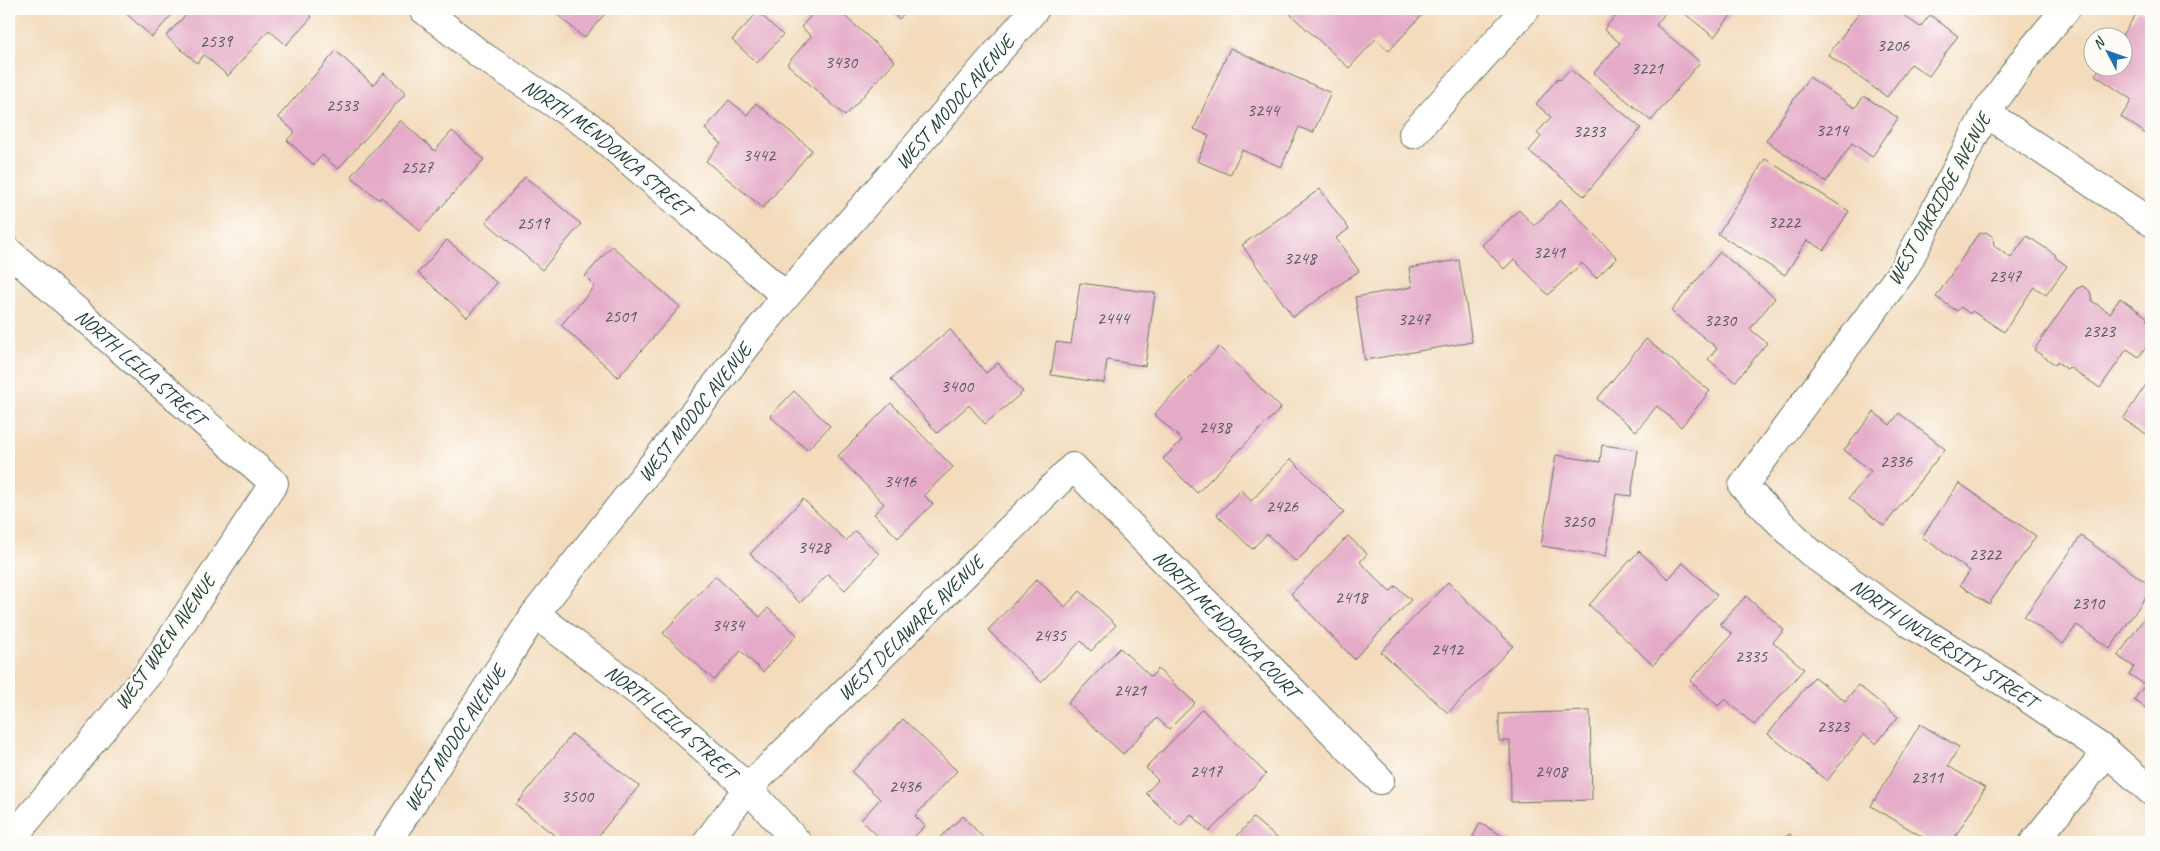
<svg xmlns="http://www.w3.org/2000/svg" width="2160" height="851" font-family="Caveat,sans-serif">
<style>
.building{fill:#e4aac7}
.lines{fill:none;stroke-linecap:round;stroke-linejoin:round}
.minor-casing{stroke:#697464;stroke-width:30}
.minor{stroke:#fff;stroke-width:28}
.labels{text-anchor:middle;dominant-baseline:central;stroke-width:5;stroke-linejoin:round;paint-order:stroke}
.number-label{font-size:18px;fill:#505859}
.street-label{font-size:20px;fill:#1f3d34;stroke:#fdfcf7}
</style>
<rect width="100%" height="100%" fill="#fdfcf7"/>
<filter id="ink" filterUnits="userSpaceOnUse"><feTurbulence type="fractalNoise" baseFrequency=".02" numOctaves="2"/><feDisplacementMap in="SourceGraphic" scale="10" xChannelSelector="R" yChannelSelector="G"/><feConvolveMatrix kernelMatrix="1 2 1 2 8 2 1 2 1" color-interpolation-filters="sRGB"/></filter>
<filter id="wash" filterUnits="userSpaceOnUse"><feTurbulence type="fractalNoise" baseFrequency=".0096" numOctaves="4" result="noise"/><feDisplacementMap in="SourceGraphic" scale="20" xChannelSelector="R" yChannelSelector="G"/><feGaussianBlur stdDeviation="1.12" result="paint"/><feColorMatrix in="noise" values="0 0 0 0 0 0 0 0 0 0 0 0 0 0 0 0 0 1.4 0 .05"/><feComposite in="paint" operator="in"/></filter>
<g filter="url(#wash)">
<rect width="100%" height="100%" fill="#f3dbbc"/>
<g id="blocks">
<!-- building -->
<path class="building" d="M121 9H177L152 37Z
M191 9H303L312 17 286 45 269 30 228 76 204 55 197 63 166 36Z
M551 9H609L584 38Z
M817 9H837L895 61 845 116 787 64 811 36 801 27Z
M887 9H908L899 19Z
M1293 9H1415L1422 15 1389 51 1376 39 1349 68 1289 13Z
M1622 9H1661L1666 12 1656 25 1700 62 1651 121 1594 73 1620 43 1604 29Z
M1679 9H1736L1714 37Z
M1862 9H1895L1920 27 1930 15 1958 36 1929 76 1911 64 1887 97 1828 55Z
M2139 10 2151 18V137L2121 117 2132 100 2095 75 2100 68H2122V38H2120Z
M758 12 783 35 757 63 732 40Z
M1230 48 1331 93 1313 133 1299 127 1281 167 1242 150 1230 175 1197 161 1209 136 1194 129Z
M336 51 373 85 384 73 406 93 338 169 322 155 314 165 287 140 295 132 278 117Z
M1570 69 1641 128 1584 196 1529 151 1541 137 1537 133 1551 117 1536 104 1558 78 1560 80Z
M1809 77 1855 108 1864 96 1898 118 1872 157 1852 143 1826 182 1766 141Z
M729 100 747 115 756 103 812 150 763 208 706 161 721 143 705 129Z
M400 120 435 151 452 131 484 159 420 231 381 197 379 200 351 176Z
M1765 159 1849 211 1824 250 1807 240 1785 275 1718 234Z
M525 177 581 224 542 270 486 222Z
M1320 189 1349 229 1336 238 1359 271 1293 317 1242 245Z
M1561 200 1617 258 1596 278 1582 263 1548 295 1514 259 1504 269 1482 245 1519 210 1534 226Z
M1986 232 1993 237 1994 246 2011 258 2027 236 2056 255 2055 257 2067 266 2046 295 2034 287 2004 332 1972 311 1970 314 1961 307 1957 311 1936 297 1978 234Z
M447 240 497 283 467 317 418 273Z
M612 246 680 307 618 377 561 325 595 286 585 276Z
M1720 252 1775 298 1750 329 1767 343 1735 382 1708 359 1717 348 1671 311Z
M1459 260 1472 342 1365 360 1355 297 1412 287 1409 268Z
M1080 283 1155 293 1145 366 1107 360 1104 383 1051 375 1056 342 1071 344Z
M2083 286 2090 291 2092 301 2110 313 2120 298 2148 318 2146 320 2151 323V340L2139 357 2127 349 2100 388 2069 367 2067 369 2057 362 2056 365 2034 350 2076 289Z
M950 329 986 373 998 363 1023 392 985 424 969 405 937 433 891 379Z
M1646 339 1710 391 1681 427 1657 406 1636 431 1597 399Z
M1219 347 1281 408 1197 493 1163 459 1182 440 1154 414Z
M2151 377V437L2123 419Z
M794 391 830 426 807 450 770 416Z
M891 403 953 467 924 495 933 504 898 538 874 514 884 504 838 456Z
M1874 412 1890 425 1899 413 1945 449 1884 526 1849 498 1871 471 1844 450Z
M1602 445 1638 450 1631 496 1616 494 1606 556 1541 546 1556 455 1600 462Z
M1291 459 1344 512 1296 562 1267 534 1252 549 1217 515 1241 490 1251 501Z
M1959 483 2036 536 1989 604 1960 585 1970 571 1922 537Z
M803 499 846 541 855 531 879 554 845 590 828 574 800 603 750 554Z
M1348 536 1367 554 1360 562 1390 592 1396 586 1411 600 1354 659 1291 594Z
M2081 536 2151 586V589L2110 649 2077 625 2063 644 2024 617Z
M1639 551 1668 579 1683 563 1717 595 1653 665 1589 605Z
M715 576 760 617 768 608 797 635 763 672 741 651 714 680 663 633Z
M1037 579 1065 607 1080 591 1116 625 1091 651 1081 641 1041 682 988 630Z
M1448 582 1513 646 1448 713 1381 652Z
M1746 596 1784 630 1773 642 1804 669 1754 725 1725 699 1718 706 1690 681 1732 634 1720 624Z
M2151 608V712L2134 700 2145 685 2129 674 2134 667 2118 656Z
M1120 648 1151 677 1158 669 1195 703 1169 729 1157 718 1123 754 1068 703Z
M1814 677 1845 701 1858 685 1898 717 1876 744 1864 734 1827 781 1768 734Z
M1202 709 1266 774 1209 832 1191 814 1180 826 1146 793 1158 780 1146 768Z
M1590 711 1592 800 1511 802 1510 741H1499V714Z
M903 719 957 771 915 816 925 826 909 842H884L861 820 880 799 852 772Z
M1920 724 1959 747 1948 766 1985 788 1952 842H1931L1871 806Z
M572 734 639 786 593 842H563L516 805Z
M963 816 987 842H935Z
M1253 818 1282 842H1232Z
M1480 823 1513 842H1470Z
M1790 834 1796 842H1779Z"/>
</g>
</g>
<g filter="url(#ink)">
<use href="#blocks" fill-opacity="0" stroke="#697464" stroke-width="1"/>
<g class="lines">
<!-- minor casing -->
<g class="minor-casing">
<g id="minor">
<path id="s1" d="M423 9 481 55 590 127 786 296"/>
<path id="s2" d="M2066 9 2029 53 1986 113 1904 269 1743 486 1811 553 1908 622 2013 688 2107 752 2151 791"/>
<path d="M1986 113 2151 222"/>
<path d="M1413 134 1526 9"/>
<path id="s3" d="M9 252 274 483 148 674 9 842"/>
<path id="s4" d="M535 614 657 706 748 788 797 842"/>
<path id="s5" d="M387 842 535 614 786 296 1035 9"/>
<path id="s6" d="M707 842 748 788 1073 467 1380 780"/>
<path d="M2034 842 2107 752"/>
</g>
</g>
<!-- minor -->
<use href="#minor" class="minor"/>
</g>
</g>
<g class="labels">
<!-- number labels -->
<g class="number-label">
<text x="216" y="41">2539</text>
<text x="1893" y="45">3206</text>
<text x="841" y="62">3430</text>
<text x="1647" y="68">3221</text>
<text x="342" y="105">2533</text>
<text x="1263" y="110">3244</text>
<text x="1832" y="130">3214</text>
<text x="1589" y="131">3233</text>
<text x="759" y="155">3442</text>
<text x="417" y="167">2527</text>
<text x="1784" y="222">3222</text>
<text x="533" y="223">2519</text>
<text x="1549" y="252">3241</text>
<text x="1300" y="258">3248</text>
<text x="2005" y="276">2347</text>
<text x="620" y="316">2501</text>
<text x="1113" y="318">2444</text>
<text x="1414" y="319">3247</text>
<text x="1720" y="320">3230</text>
<text x="2099" y="331">2323</text>
<text x="957" y="386">3400</text>
<text x="1215" y="427">2438</text>
<text x="1896" y="461">2336</text>
<text x="900" y="481">3416</text>
<text x="1282" y="506">2426</text>
<text x="1578" y="521">3250</text>
<text x="814" y="547">3428</text>
<text x="1985" y="554">2322</text>
<text x="1351" y="597">2418</text>
<text x="2088" y="603">2310</text>
<text x="728" y="625">3434</text>
<text x="1050" y="635">2435</text>
<text x="1447" y="649">2412</text>
<text x="1751" y="656">2335</text>
<text x="1130" y="690">2421</text>
<text x="1833" y="726">2323</text>
<text x="1206" y="771">2417</text>
<text x="1551" y="771">2408</text>
<text x="1927" y="777">2311</text>
<text x="905" y="786">2436</text>
<text x="577" y="796">3500</text>
</g>
<!-- street labels -->
<g class="street-label">
<text stroke="none"><textPath href="#s5" startOffset="934">WEST MODOC AVENUE</textPath></text>
<text stroke="none"><textPath href="#s1" startOffset="231">NORTH MENDONCA STREET</textPath></text>
<text transform="translate(1939 199) rotate(-61)">WEST OAKRIDGE AVENUE</text>
<text stroke="none"><textPath href="#s3" startOffset="175">NORTH LEILA STREET</textPath></text>
<text stroke="none"><textPath href="#s5" startOffset="529">WEST MODOC AVENUE</textPath></text>
<text stroke="none"><textPath href="#s6" startOffset="744">NORTH MENDONCA COURT</textPath></text>
<text stroke="none"><textPath href="#s6" startOffset="296">WEST DELAWARE AVENUE</textPath></text>
<text transform="translate(165 642) rotate(-55)">WEST WREN AVENUE</text>
<text stroke="none"><textPath href="#s2" startOffset="834">NORTH UNIVERSITY STREET</textPath></text>
<text stroke="none"><textPath href="#s4" startOffset="174">NORTH LEILA STREET</textPath></text>
<text stroke="none"><textPath href="#s5" startOffset="124">WEST MODOC AVENUE</textPath></text>
</g>
</g>
<!-- margin -->
<rect width="2160" height="851" fill="none" stroke="#fdfcf7" stroke-width="30"/>
<!-- north arrow -->
<g transform="translate(2108 52) rotate(311)"><circle r="24" fill="#fdfcf7" stroke="#a4b0a9"/>
<path d="M0-4L9 19L0 12L-9 19Z" fill="#1f6fb2"/>
<text y="-8" font-size="14" font-weight="bold" text-anchor="middle" fill="#1f3d34">N</text>
</g>
</svg>
